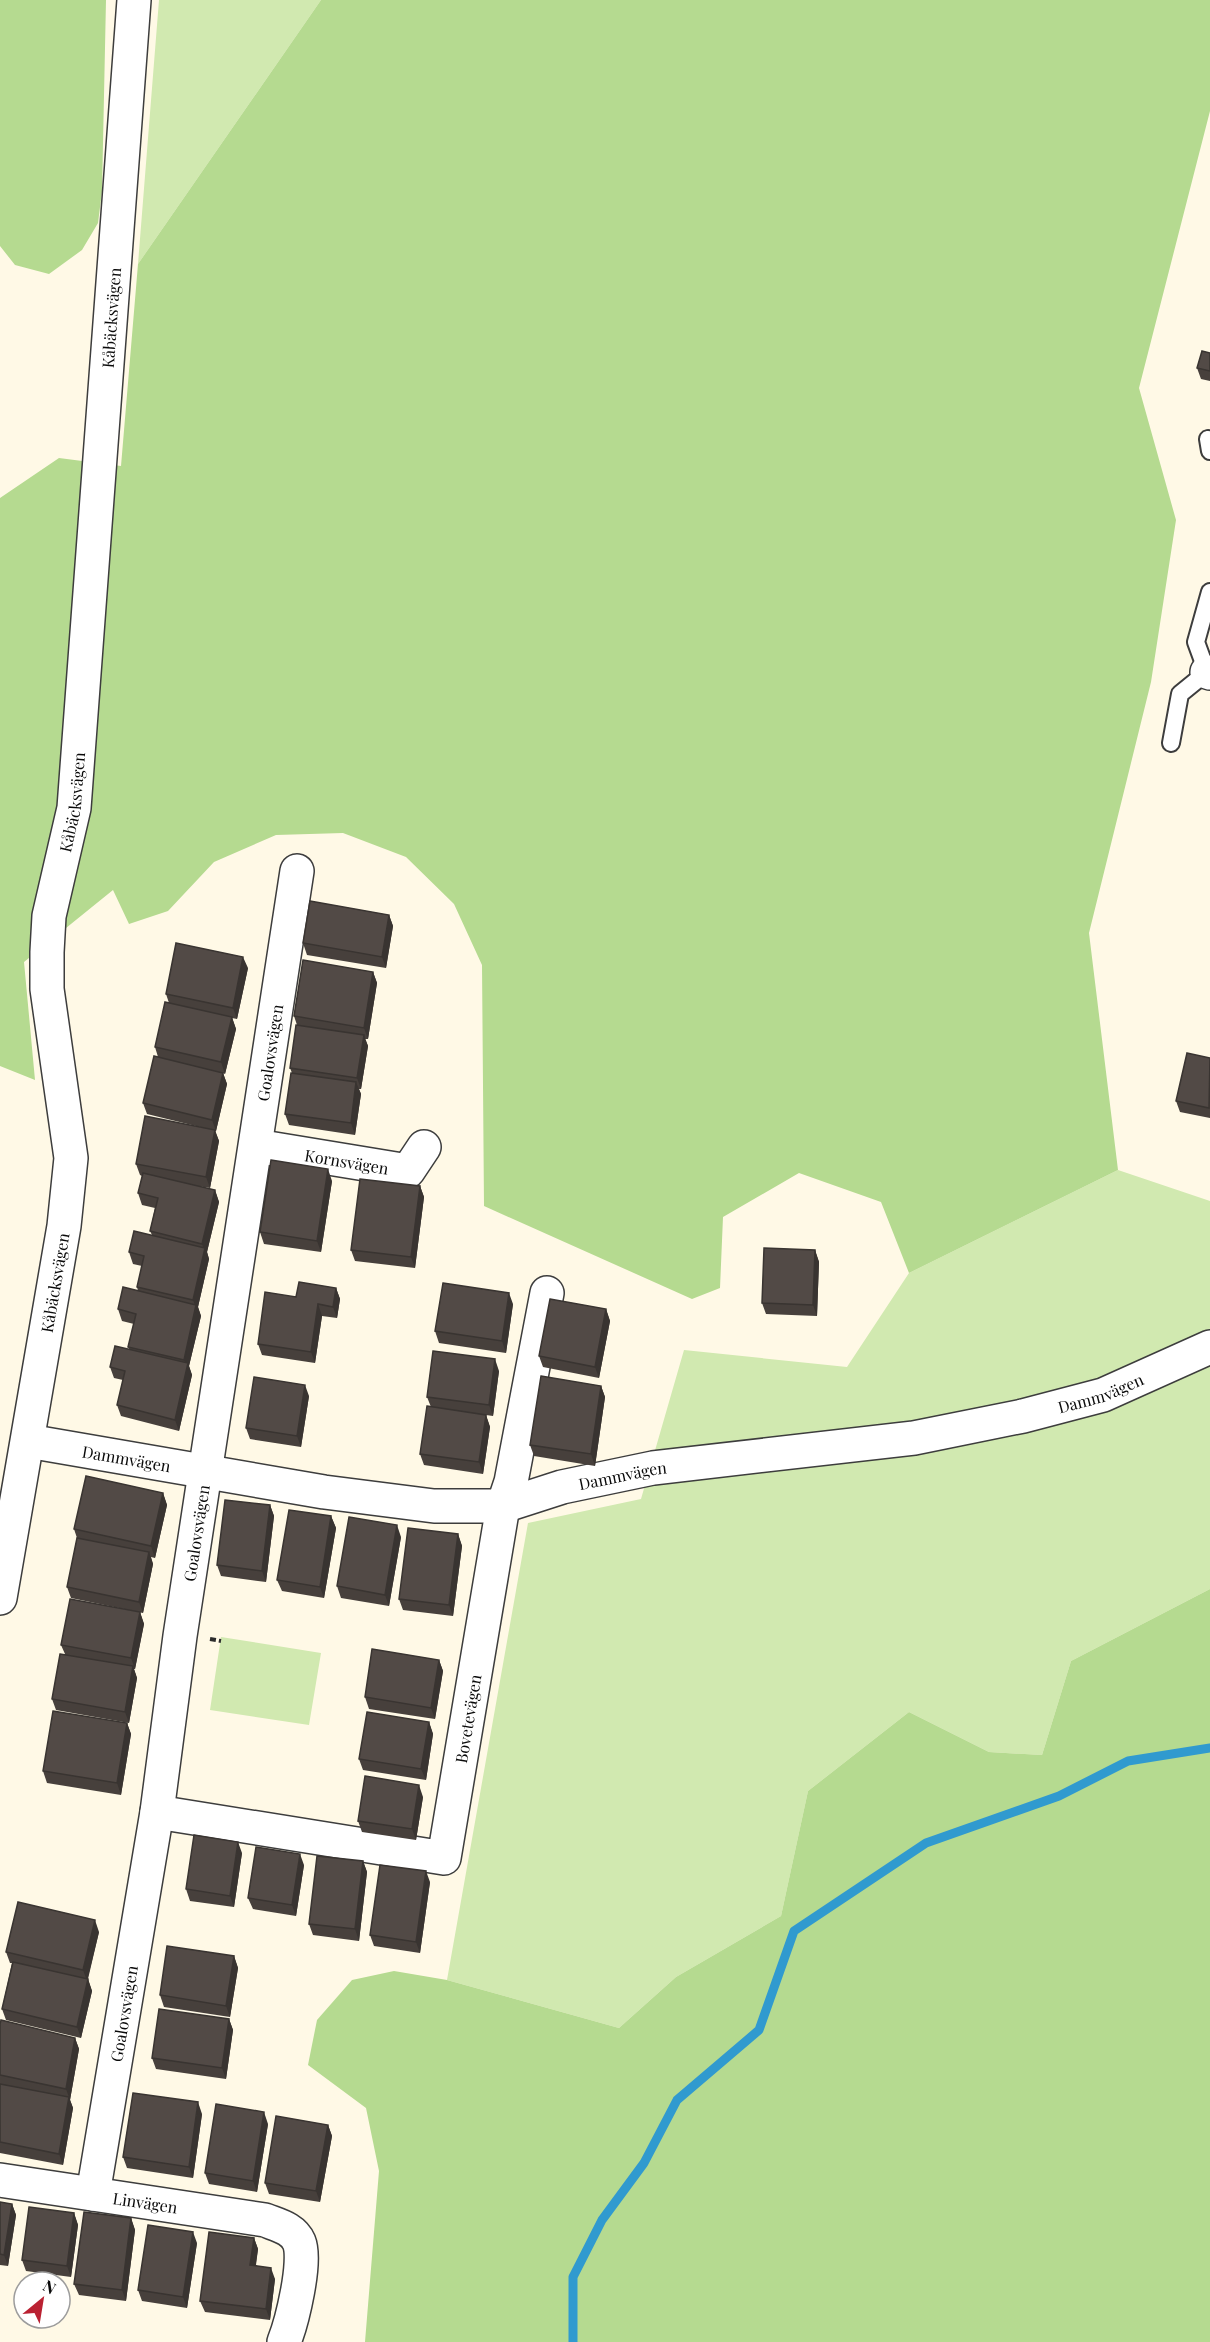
<svg xmlns="http://www.w3.org/2000/svg" width="1210" height="2342" font-family="'Playfair Display',serif">
<style>
.green{fill:#d1e9b0}
.forest{fill:#b5da90}
.lines{fill:none;stroke-linecap:round;stroke-linejoin:round}
.stream{stroke:#309acf;stroke-width:9}
.service-casing{stroke:#3d3d3d;stroke-width:20}
.minor-casing{stroke:#3d3d3d;stroke-width:36}
.path{stroke:#2c2c2c;stroke-width:4;stroke-dasharray:6 3;stroke-linecap:butt}
.service{stroke:#fff;stroke-width:16}
.minor{stroke:#fff;stroke-width:33}
.wall{fill:#47403c}
.shaded-wall{fill:#393431}
.building{fill:#524a46;stroke:#393431;stroke-width:1.5}
.labels{text-anchor:middle;dominant-baseline:central;stroke-width:6;stroke-linejoin:round;paint-order:stroke}
.street-label{font-size:16px;fill:#0a0a0a;stroke:#fff}
</style>
<rect width="100%" height="100%" fill="#fff9e6"/>
<!-- green -->
<path class="green" d="M159 0H321L138 264Z
M1118 1170 1210 1201V1589L1071 1661 1042 1755 989 1752 909 1712 808 1791 781 1916 676 1977 619 2028 447 1980 528 1523 641 1499 684 1350 847 1367 909 1273Z
M221 1637 321 1653 309 1725 210 1710Z"/>
<!-- forest -->
<path class="forest" d="M0 0H106L102 191 98 223 82 250 49 274 15 265 0 246Z
M321 0H1210V111L1139 388 1176 520 1151 682 1089 933 1118 1170 909 1273 881 1202 799 1173 723 1217 720 1288 692 1299 484 1206 482 965 454 904 406 857 343 833 276 835 214 862 168 911 129 924 113 890 24 962 35 1080 0 1066V498L59 458 121 466 138 264Z
M1210 1589V2342H365L379 2171 366 2108 308 2065 317 2020 352 1980 394 1971 447 1980 619 2028 676 1977 781 1916 808 1791 909 1712 989 1752 1042 1755 1071 1661Z"/>
<g class="lines">
<!-- stream -->
<path class="stream" d="M573 2342V2277L602 2220 644 2163 677 2100 759 2030 794 1931 926 1843 1059 1796 1128 1761 1210 1748"/>
<!-- service casing -->
<g class="service-casing">
<path id="service" d="M1208 439 1210 451
M1171 743 1180 694 1207 672 1196 642 1210 592"/>
</g>
<!-- minor casing -->
<g class="minor-casing">
<g id="minor">
<path d="M1207 672 1210 673"/>
<path id="s1" d="M256 1146 408 1171 424 1147"/>
<path id="s2" d="M28 1441 324 1492 434 1506H503L562 1487 653 1468 914 1438 1023 1416 1103 1395 1210 1347"/>
<path id="s3" d="M0 1598 64 1226 71 1158 47 989V952L49 916 74 808 134 0"/>
<path id="s4" d="M157 1812 444 1858 503 1506 511 1482 547 1293"/>
<path id="s5" d="M0 2180 265 2220C277 2225 293 2228 299 2242 307 2261 292 2322 284 2342"/>
<path id="s6" d="M93 2194 157 1812 180 1636 297 871"/>
</g>
</g>
<!-- path -->
<path class="path" d="M210 1639 221 1641"/>
<!-- service -->
<use href="#service" class="service"/>
<!-- minor -->
<use href="#minor" class="minor"/>
</g>
<!-- wall -->
<path class="wall" d="M1210 353V381L1201 379 1197 368Z
M389 915 393 926 386 968 307 955 303 943Z
M248 968 237 1019 232 1018 236 1029 225 1074 223 1073 227 1084 216 1131H215L219 1141 210 1188 191 1185 215 1190 219 1202 207 1252 209 1259 198 1307 201 1316 189 1366 192 1375 179 1431 121 1416 117 1405 123 1380 114 1378 110 1367 129 1349 128 1347 134 1324 122 1321 118 1309 138 1291 137 1287 142 1266 133 1264 129 1252 152 1235 150 1231 155 1208 142 1205 138 1193 142 1176 140 1175 136 1164 204 1128 147 1114 143 1103 158 1057 155 1047 169 1003 166 994Z
M373 972 377 983 368 1039H365L368 1046 361 1089H359L361 1094 355 1135 289 1125 285 1114 292 1073 290 1068 297 1025 294 1016Z
M1210 1058V1118L1180 1112 1176 1101Z
M332 1181 321 1252 264 1244 260 1232Z
M420 1186 424 1197 415 1268 355 1261 351 1250Z
M815 1250 819 1262 817 1316 766 1314 762 1303Z
M336 1288 340 1299 337 1318 322 1316 315 1363 262 1355 258 1344 296 1297Z
M513 1304 506 1353 439 1343 435 1331Z
M606 1309 610 1321 599 1378 543 1367 539 1356Z
M499 1371 493 1416 472 1413 486 1415 490 1427 483 1474 424 1465 420 1454 431 1407 427 1397Z
M601 1386 605 1397 595 1466 534 1456 530 1445Z
M309 1396 301 1447 250 1439 246 1428Z
M163 1493 167 1505 155 1558 151 1557 153 1564 143 1613 71 1598 67 1587 77 1538 74 1529Z
M270 1505 274 1516 266 1582 221 1576 217 1565Z
M331 1516 336 1528 324 1598 282 1591 277 1580Z
M458 1534 462 1546 453 1616 403 1610 399 1599Z
M401 1537 389 1606 341 1598 337 1586Z
M140 1612 144 1624 135 1669H134L137 1678 129 1723 56 1710 52 1699 65 1654 61 1645Z
M439 1660 443 1671 435 1719 369 1709 365 1697Z
M429 1722 433 1734 426 1780 363 1770 359 1759Z
M127 1723 131 1734 121 1795 47 1783 43 1771Z
M423 1797 416 1840 362 1832 358 1821Z
M242 1853 234 1907 190 1901 186 1889Z
M363 1861 367 1872 359 1941 313 1935 309 1924Z
M304 1865 296 1916 253 1909 248 1898Z
M430 1882 420 1953 374 1946 370 1935Z
M99 1932 88 1979 92 1991 81 2038 6 2020 2 2009 12 1963H10L6 1952Z
M234 1956 238 1968 230 2017 164 2007 160 1995Z
M229 2019 233 2030 226 2079 156 2069 152 2058Z
M0 2024 75 2038 79 2049 70 2100 73 2108 63 2165 0 2153Z
M202 2114 193 2178 127 2168 123 2157Z
M268 2124 257 2192 209 2184 205 2173Z
M328 2125 332 2136 320 2202 269 2194 265 2183Z
M0 2202 12 2204 16 2215 8 2266 0 2265Z
M74 2213 78 2225 71 2277 26 2271 22 2260Z
M131 2218 135 2230 126 2301 79 2295 74 2284Z
M254 2238 258 2249 256 2265 275 2279 270 2320 205 2312 200 2301Z
M197 2243 187 2308 142 2301 138 2290Z"/>
<!-- shaded-wall -->
<path class="shaded-wall" d="M389 915 393 926 386 968 382 957Z
M243 957 248 968 237 1019 233 1008Z
M373 972 377 983 368 1039 364 1028Z
M232 1017 236 1029 225 1074 221 1062Z
M364 1035 368 1046 361 1089 357 1078Z
M223 1073 227 1084 216 1131 212 1120Z
M356 1082 361 1094 355 1135 351 1123Z
M215 1130 219 1141 210 1188 206 1177Z
M328 1169 332 1181 321 1252 317 1241Z
M420 1186 424 1197 415 1268 411 1257Z
M215 1190 219 1202 207 1252 209 1259 198 1307 201 1316 189 1366 192 1375 179 1431 175 1420 187 1369 184 1360 196 1308 193 1300 204 1250 202 1244Z
M815 1250 819 1262 817 1316 813 1305Z
M336 1288 340 1299 337 1318 333 1307Z
M509 1293 513 1304 506 1353 502 1341Z
M318 1304 322 1316 315 1363 311 1352Z
M606 1309 610 1321 599 1378 595 1367Z
M495 1359 499 1371 493 1416 489 1405Z
M305 1385 309 1396 301 1447 297 1436Z
M601 1386 605 1397 595 1466 591 1454Z
M486 1415 490 1427 483 1474 479 1462Z
M163 1493 167 1505 155 1558 151 1546Z
M270 1505 274 1516 266 1582 262 1571Z
M331 1516 336 1528 324 1598 320 1587Z
M397 1525 401 1537 389 1606 385 1595Z
M458 1534 462 1546 453 1616 449 1605Z
M149 1552 153 1564 143 1613 139 1602Z
M140 1612 144 1624 135 1669 131 1658Z
M439 1660 443 1671 435 1719 431 1708Z
M133 1666 137 1678 129 1723 125 1712Z
M429 1722 433 1734 426 1780 421 1769Z
M127 1723 131 1734 121 1795 117 1783Z
M419 1785 423 1797 416 1840 412 1829Z
M238 1842 242 1853 234 1907 230 1896Z
M300 1854 304 1865 296 1916 292 1905Z
M363 1861 367 1872 359 1941 355 1929Z
M426 1871 430 1882 420 1953 416 1942Z
M95 1920 99 1932 87 1981 83 1970Z
M234 1956 238 1968 230 2017 226 2006Z
M88 1979 92 1991 81 2038 77 2027Z
M229 2019 233 2030 226 2079 222 2068Z
M75 2038 79 2049 70 2100 66 2089Z
M69 2097 73 2108 63 2165 59 2154Z
M198 2102 202 2114 193 2178 189 2167Z
M264 2112 268 2124 257 2192 253 2181Z
M328 2125 332 2136 320 2202 316 2191Z
M12 2204 16 2215 8 2266 4 2255Z
M74 2213 78 2225 71 2277 67 2266Z
M131 2218 135 2230 126 2301 122 2290Z
M193 2232 197 2243 187 2308 183 2297Z
M254 2238 258 2249 254 2276 250 2265Z
M271 2268 275 2279 270 2320 266 2309Z"/>
<!-- building -->
<path class="building" d="M1202 351 1210 353V371L1197 368Z
M310 901 389 915 382 957 303 943Z
M176 943 243 957 233 1008 166 994Z
M303 960 373 972 364 1028 294 1016Z
M165 1002 232 1017 221 1062 155 1047Z
M296 1025 364 1035 357 1078 290 1068Z
M1187 1053 1210 1058 1209 1108 1176 1101Z
M154 1056 223 1073 212 1120 143 1103Z
M291 1073 356 1082 351 1123 285 1114Z
M145 1116 215 1130 206 1177 136 1164Z
M271 1160 328 1169 317 1241 260 1232Z
M143 1173 215 1190 202 1244 150 1231 158 1198 138 1193Z
M360 1179 420 1186 411 1257 351 1250Z
M134 1231 205 1248 193 1300 137 1287 144 1256 129 1252Z
M764 1248 815 1250 813 1305 762 1303Z
M299 1282 336 1288 333 1307 318 1304 311 1352 258 1344 265 1292 296 1297Z
M443 1283 509 1293 502 1341 435 1331Z
M123 1287 196 1305 184 1360 128 1347 136 1314 118 1309Z
M550 1299 606 1309 595 1367 539 1356Z
M115 1346 188 1363 175 1420 117 1405 125 1371 110 1367Z
M433 1351 495 1359 489 1405 427 1397Z
M541 1376 601 1386 591 1454 530 1445Z
M254 1377 305 1385 297 1436 246 1428Z
M427 1406 486 1415 479 1462 420 1454Z
M86 1476 163 1493 151 1546 74 1529Z
M225 1500 270 1505 262 1571 217 1565Z
M289 1510 331 1516 320 1587 277 1580Z
M349 1517 397 1525 385 1595 337 1586Z
M408 1528 458 1534 449 1605 399 1599Z
M77 1538 149 1552 139 1602 67 1587Z
M70 1599 140 1612 131 1658 61 1645Z
M372 1649 439 1660 431 1708 365 1697Z
M60 1654 133 1666 125 1712 52 1699Z
M53 1711 127 1723 117 1783 43 1771Z
M367 1712 429 1722 421 1769 359 1759Z
M365 1776 419 1785 412 1829 358 1821Z
M194 1835 238 1842 230 1896 186 1889Z
M256 1847 300 1854 292 1905 248 1898Z
M317 1856 363 1861 355 1929 309 1924Z
M380 1865 426 1871 416 1942 370 1935Z
M18 1902 95 1920 83 1970 6 1952Z
M167 1946 234 1956 226 2006 160 1995Z
M13 1962 88 1979 77 2027 2 2009Z
M159 2009 229 2019 222 2068 152 2058Z
M1 2020 75 2038 66 2089 0 2075V2024Z
M0 2084 69 2097 59 2154 0 2142Z
M133 2093 198 2102 189 2167 123 2157Z
M216 2104 264 2112 253 2181 205 2173Z
M276 2116 328 2125 316 2191 265 2183Z
M0 2202 12 2204 4 2255 0 2254Z
M29 2207 74 2213 67 2266 22 2260Z
M84 2212 131 2218 122 2290 74 2284Z
M148 2225 193 2232 183 2297 138 2290Z
M209 2232 254 2238 250 2265 271 2268 266 2309 200 2301Z"/>
<g class="labels">
<!-- street labels -->
<g class="street-label">
<text stroke="none"><textPath href="#s3" startOffset="1292">Kåbäcksvägen</textPath></text>
<text stroke="none"><textPath href="#s3" startOffset="806">Kåbäcksvägen</textPath></text>
<text stroke="none"><textPath href="#s6" startOffset="1155">Goalovsvägen</textPath></text>
<text stroke="none"><textPath href="#s1" startOffset="92">Kornsvägen</textPath></text>
<text stroke="none"><textPath href="#s3" startOffset="320">Kåbäcksvägen</textPath></text>
<text stroke="none"><textPath href="#s2" startOffset="1090">Dammvägen</textPath></text>
<text stroke="none"><textPath href="#s2" startOffset="100">Dammvägen</textPath></text>
<text stroke="none"><textPath href="#s2" startOffset="604">Dammvägen</textPath></text>
<text stroke="none"><textPath href="#s6" startOffset="669">Goalovsvägen</textPath></text>
<text stroke="none"><textPath href="#s4" startOffset="432">Bovetevägen</textPath></text>
<text stroke="none"><textPath href="#s6" startOffset="183">Goalovsvägen</textPath></text>
<text stroke="none"><textPath href="#s5" startOffset="147">Linvägen</textPath></text>
</g>
</g>
<!-- north arrow -->
<g transform="translate(42 2300) rotate(30)"><circle r="28" fill="#ffffff" stroke="#9d9d9d" stroke-width="1.5"/>
<path d="M0-4.5L10 22L0 15L-10 22Z" fill="#ba2132"/>
<text y="-9" font-size="16" font-weight="bold" text-anchor="middle" fill="#0a0a0a">N</text>
</g>
</svg>
